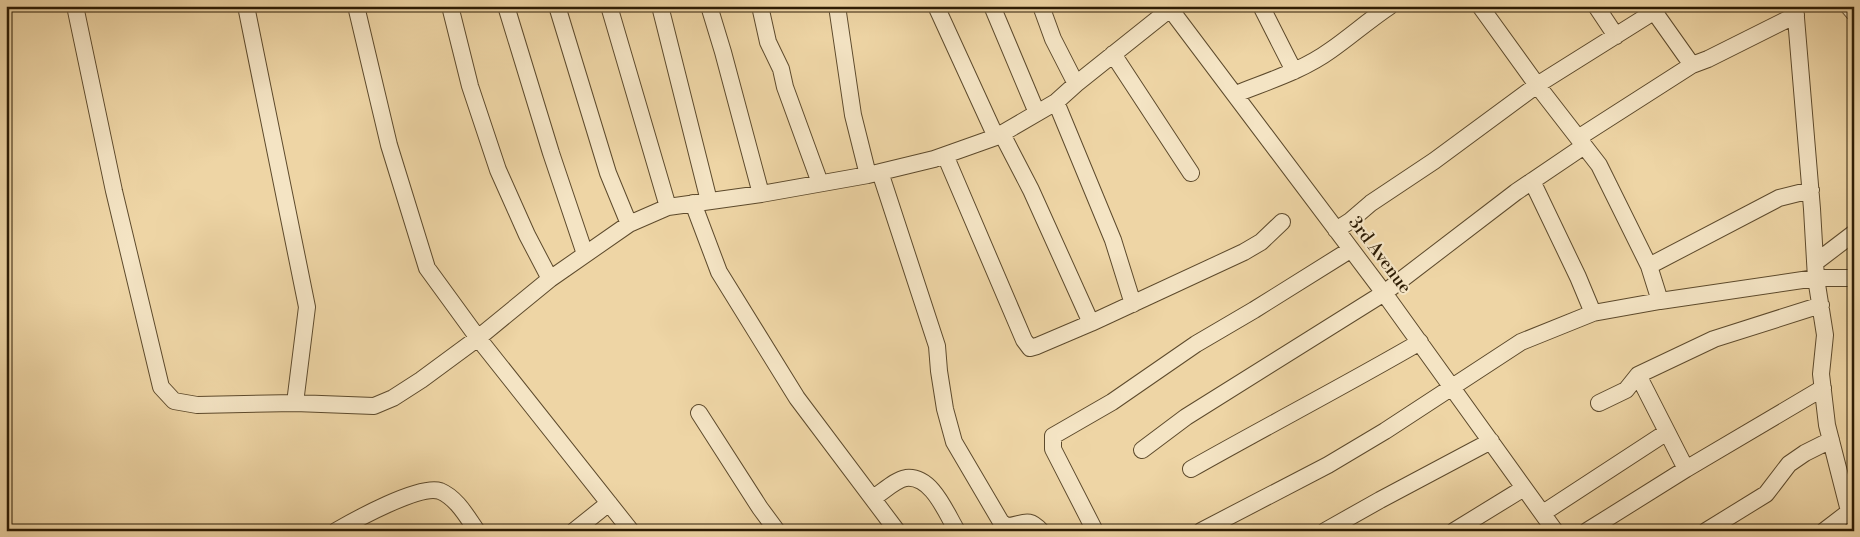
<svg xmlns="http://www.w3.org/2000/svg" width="1860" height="537" font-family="'Libre Bodoni',serif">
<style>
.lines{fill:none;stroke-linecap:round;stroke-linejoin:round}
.minor-casing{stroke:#5d4a2c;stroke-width:18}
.minor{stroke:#f4e4c4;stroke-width:16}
.labels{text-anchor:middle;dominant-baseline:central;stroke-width:4.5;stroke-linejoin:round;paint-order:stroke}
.street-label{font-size:18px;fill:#2d1c04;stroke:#f4e4c4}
</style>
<rect width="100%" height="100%" fill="#eed5a5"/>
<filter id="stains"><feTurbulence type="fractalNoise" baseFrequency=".004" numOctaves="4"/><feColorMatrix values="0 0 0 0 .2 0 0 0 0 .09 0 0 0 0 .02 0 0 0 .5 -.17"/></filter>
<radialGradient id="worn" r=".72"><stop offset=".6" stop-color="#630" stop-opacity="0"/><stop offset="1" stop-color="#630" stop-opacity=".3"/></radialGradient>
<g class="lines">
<!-- minor casing -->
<g class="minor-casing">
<path id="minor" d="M75 6 114 191 161 387 174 401 197 405 295 403 374 406 393 398 421 380 478 338 550 279 629 224 668 207 761 194 868 175 934 159 996 137 1056 102 1076 84 1170 9
M246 6 307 307 295 403
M356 6 389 145 427 268 478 338 631 531
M450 6 470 86 498 170 527 235 550 279
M506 6 551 153 585 254
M557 6 608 173 629 224
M609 6 668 207
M660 6 709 201
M709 6 723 52 761 194
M760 6 768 42 781 69 785 87 820 183
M837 6 853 115 868 175
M936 6 996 137
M992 6 1037 113
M1041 6 1053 39 1076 84
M1168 6 1384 293 1555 531
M1261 6 1294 71
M1480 6 1537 85 1599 165 1649 266 1660 301
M1596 6 1616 36
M1653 6 1658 17 1692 65 1708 59 1796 15
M1795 6 1812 209 1816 278 1825 335 1821 374 1827 425 1849 511 1854 518
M1848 6 1854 13
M1113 54 1191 173
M1236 94C1268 81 1302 71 1331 50 1351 36 1369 20 1390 6
M1056 102 1113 240 1133 304
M1002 134 1031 190 1091 323
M1578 138 1692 65
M945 155 1024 340 1030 348 1037 346 1091 323 1244 252 1261 242 1282 222
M880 172 937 346 939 371 945 409 954 442 1001 522 1006 526C1022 526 1027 515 1041 531
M1532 181 1578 277 1593 313
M693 203 719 272 797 398 897 531
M1336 230 1350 221 1371 203 1434 161 1537 85 1655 11
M1816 262 1854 233
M1649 266 1779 198 1811 190
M1638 375 1686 469
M1599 403 1626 390 1638 375 1714 339 1821 305
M699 413 760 508 777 531
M1142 450 1186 417 1384 293 1516 192 1584 146
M1191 469C1267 426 1344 386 1420 342
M873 498C883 492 895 480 906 478 932 475 946 513 957 531
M1543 513 1667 432
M336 531C355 520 420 484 440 491 457 498 467 517 477 531
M574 531 609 503
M1095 531 1053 449V436L1112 402 1196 344 1254 310 1350 250
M1201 531 1328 465 1385 431 1521 342 1593 313 1660 301 1816 278H1854
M1325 531 1380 500 1491 441
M1454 531 1524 488
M1587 531 1686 469 1823 388
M1706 531 1766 494 1789 464 1805 453 1831 440
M1824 531 1854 508"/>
</g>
<!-- minor -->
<use href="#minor" class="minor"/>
</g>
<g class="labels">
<!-- street labels -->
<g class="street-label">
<text transform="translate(1380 255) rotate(53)">3rd Avenue</text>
</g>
</g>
<!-- margin -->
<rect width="1860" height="537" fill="none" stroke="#eed5a5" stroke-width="25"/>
<rect x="8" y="8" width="1845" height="522" fill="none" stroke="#2d1c04" stroke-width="2.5"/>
<rect x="12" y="12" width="1835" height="512" fill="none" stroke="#2d1c04"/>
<rect width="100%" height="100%" filter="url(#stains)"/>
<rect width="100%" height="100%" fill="url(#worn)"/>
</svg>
